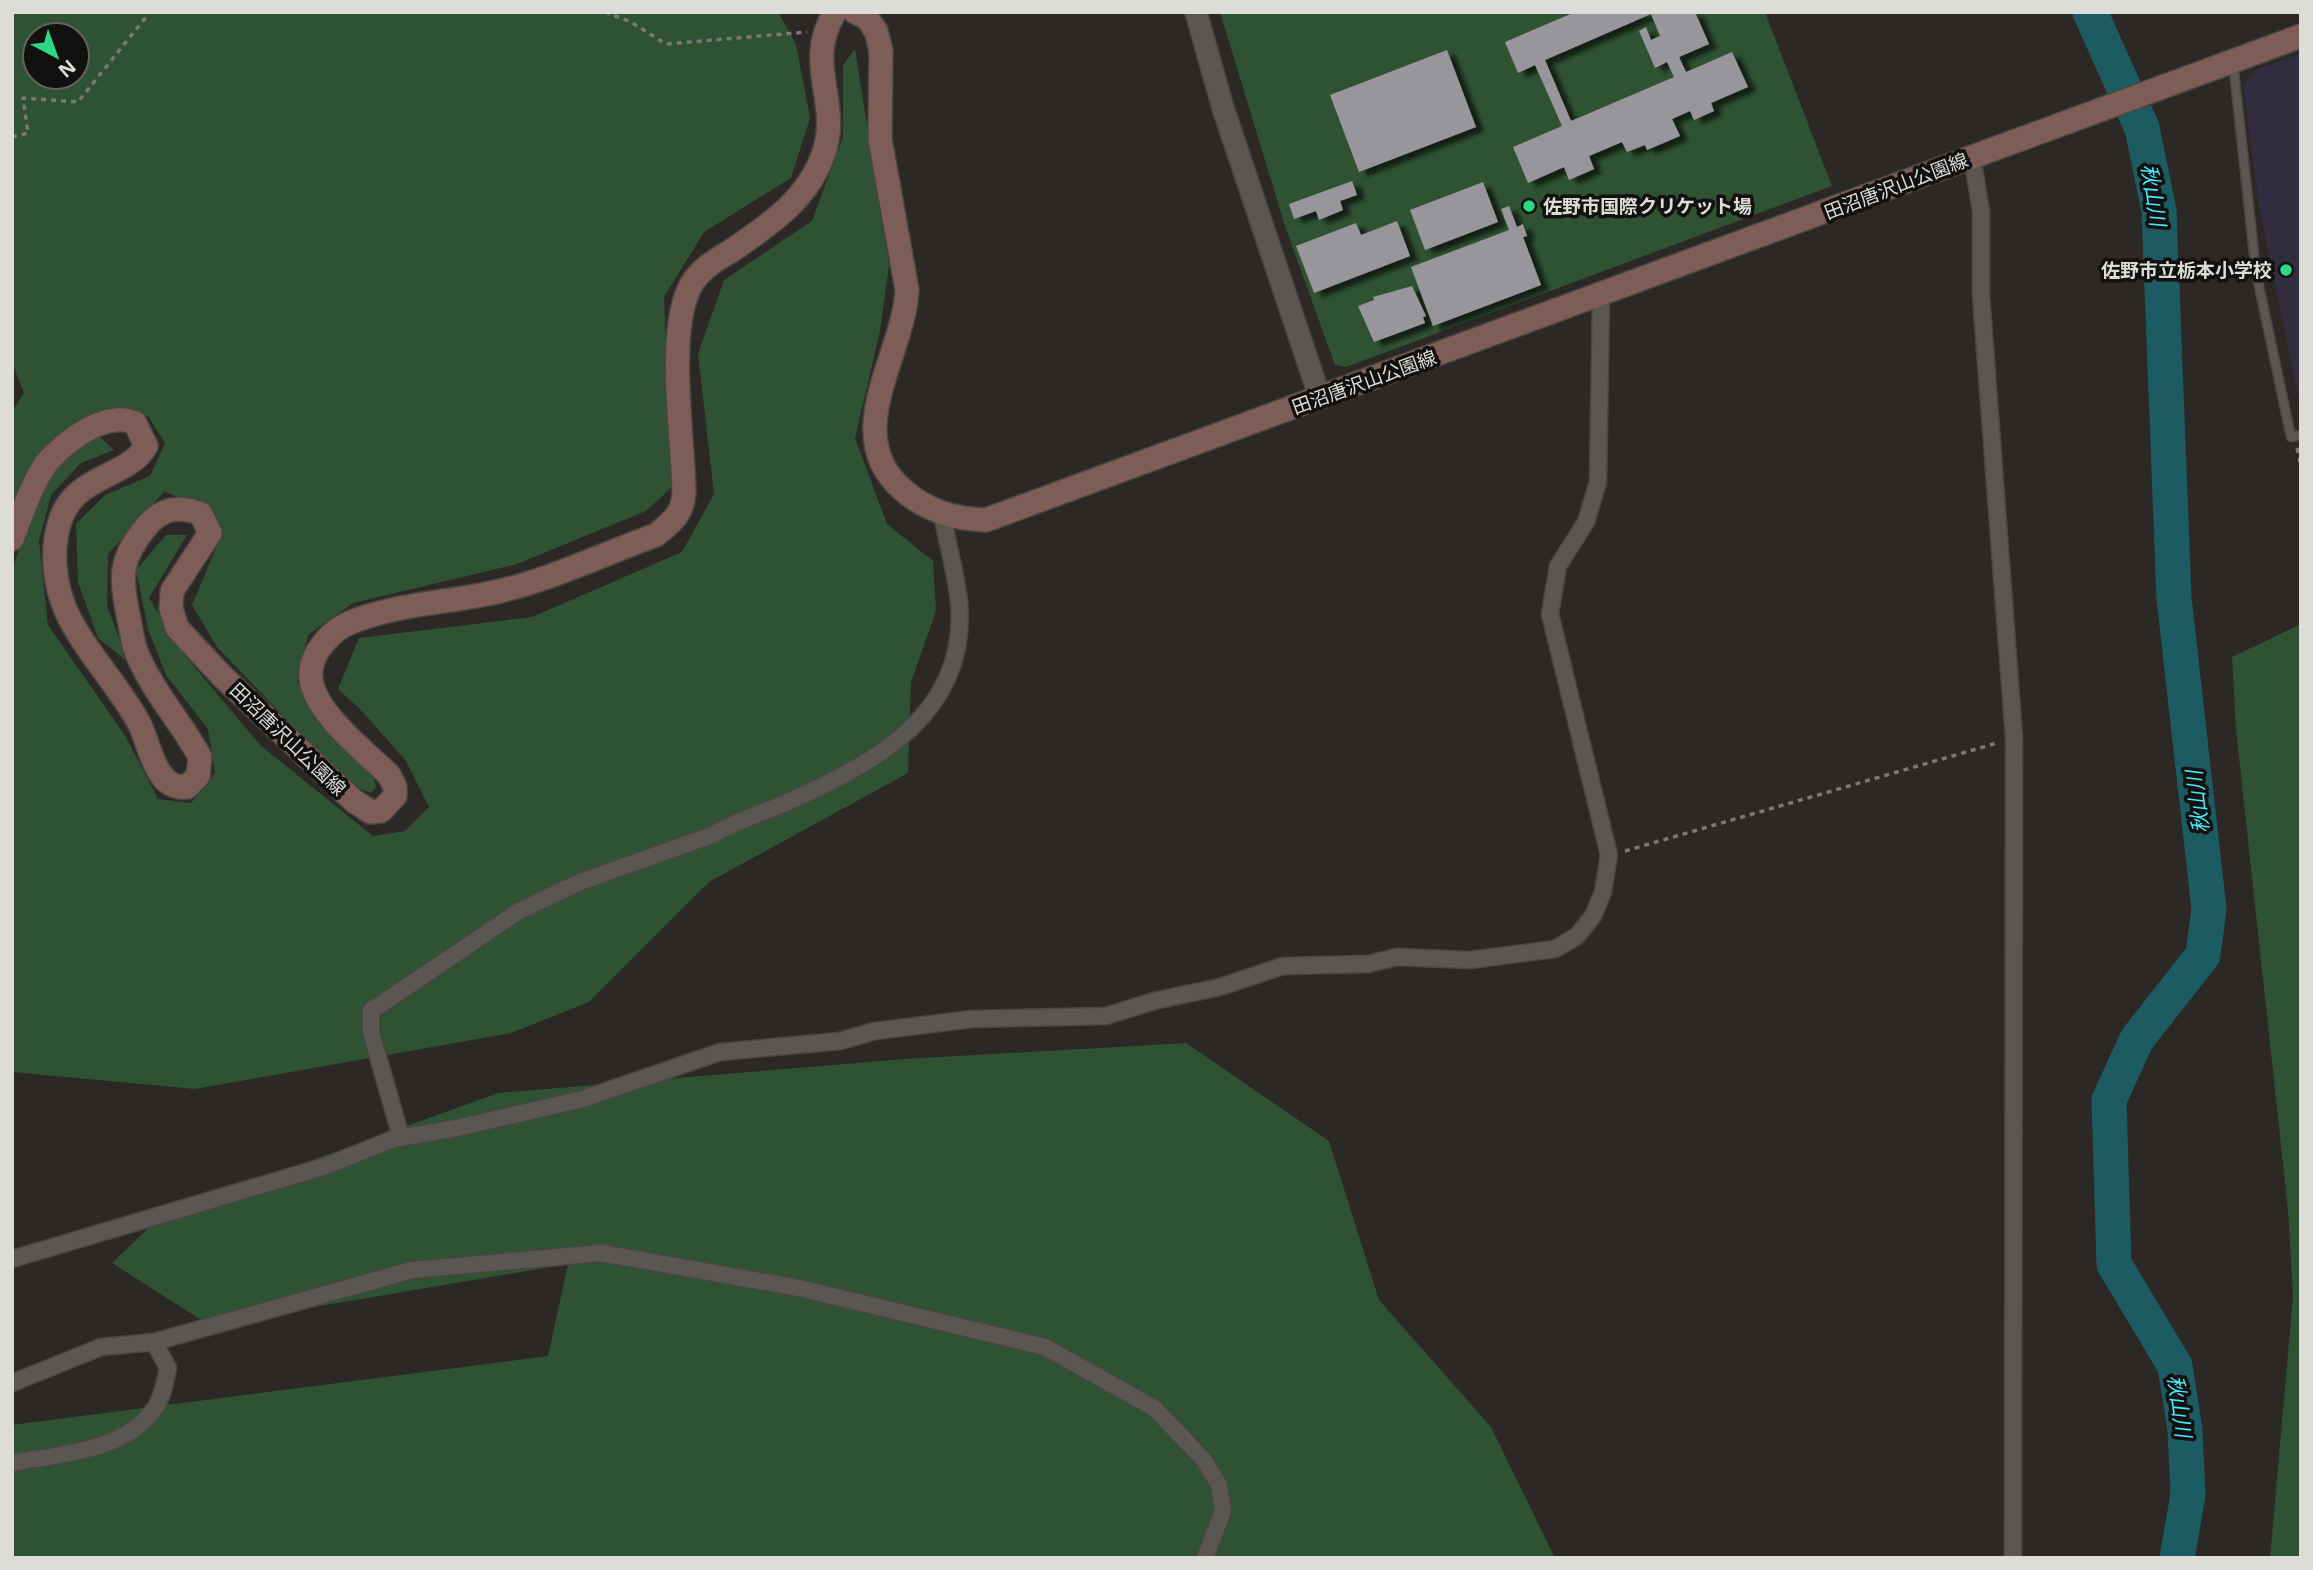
<svg xmlns="http://www.w3.org/2000/svg" width="2313" height="1570" font-family="'Open Sans','Noto Sans JP',sans-serif">
<style>
.education{fill:#322d3e}
.green{fill:#2f5233;fill-rule:evenodd}
.lines{fill:none;stroke-linecap:round;stroke-linejoin:round}
.river{stroke:#1d5b62;stroke-width:35}
.building{fill:#98959b;fill-rule:evenodd;filter:url(#shadow)}
.service-casing{stroke:#484643;stroke-width:11}
.minor-casing{stroke:#484643;stroke-width:19}
.tertiary-casing{stroke:#484643;stroke-width:24}
.secondary-casing{stroke:#484643;stroke-width:26}
.path{stroke:#7b7976;stroke-width:3.5;stroke-dasharray:5 5;stroke-linecap:butt}
.service{stroke:#5a5752;stroke-width:8}
.minor{stroke:#5a5752;stroke-width:16}
.tertiary{stroke:#5a5752;stroke-width:21}
.secondary{stroke:#7d5d56;stroke-width:23}
.poi-dot{fill:#2cd884;stroke:#131110;stroke-width:2.5}
.labels{text-anchor:middle;dominant-baseline:central;stroke-width:7;stroke-linejoin:round;paint-order:stroke}
.street-label{font-size:19px;fill:#dddcd9;stroke:#131110}
.poi-label{font-size:19px;font-weight:bold;fill:#dddcd9;stroke:#131110;text-anchor:start}
.water-label{font-size:21px;font-style:italic;fill:#43edff;stroke:#131110}
</style>
<defs>
<filter id="shadow"><feDropShadow dx="8" dy="4.5" stdDeviation="2" flood-color="#0009"/></filter>
</defs>
<rect width="100%" height="100%" fill="#2b2825"/>
<!-- education -->
<path class="education" d="M2301 54V410L2260 212 2243 85 2257 69Z"/>
<!-- green -->
<path class="green" d="M12 12H778L796 44 810 118 791 178 704 232 664 297 671 488 646 511 517 564 353 603 308 635 297 682 324 723 372 772 376 787 371 793 350 785 217 647 192 605 222 534 206 507 164 492 108 554 107 606 128 662 98 638 78 582 76 524 105 495 150 476 165 443 148 416 117 409 74 424 41 455 12 515V411L24 393 12 362ZM35 35H77V77H35Z
M1220 12H1765L1832 186 1346 367 1335 365 1285 226Z
M855 49 889 266 880 331 855 438 887 524 933 561 936 611 911 682 908 773 709 882 589 1002 511 1033 195 1089 12 1072V569L37 501 60 459 99 436 114 450 81 463 51 495 39 541 48 625 126 737 158 799 191 803 215 773 208 729 166 675 148 629 136 570 166 535H187L149 598 182 652 260 745 373 836 405 831 429 807 406 761 360 709 338 689 359 638 532 617 682 552 714 494 698 354 724 280 812 221 843 137V65Z
M2301 624V1558H2270L2293 1296 2288 1210 2236 730 2232 657Z
M1186 1043 1329 1141 1379 1300 1491 1427 1555 1558H12V1425L548 1356 568 1264 209 1325 112 1263 163 1214 498 1093 905 1059Z"/>
<g class="lines">
<!-- river -->
<path class="river" d="M2090 12 2142 128 2159 211 2174 598 2209 909 2203 955 2137 1039 2109 1100 2114 1264 2175 1366 2185 1430 2188 1495 2177 1558"/>
</g>
<!-- building -->
<path class="building" d="M1575 12H1695L1709 44 1679 57 1686 72 1732 52 1748 87 1711 103 1714 111 1694 120 1690 111 1672 119 1680 136 1647 150 1645 145 1627 152 1622 142 1589 156 1594 169 1569 180 1564 167 1528 183 1513 147 1562 126 1535 65 1518 73 1505 42ZM1651 14 1660 36 1651 40 1646 27 1639 31 1655 68 1667 62 1674 77 1571 121 1545 60Z
M1447 50 1476 127 1359 172 1330 95Z
M1352 181 1357 195 1340 201 1343 210 1319 220 1316 211 1294 219 1289 204Z
M1483 182 1498 222 1425 250 1410 210Z
M1509 206 1517 227 1523 224 1527 236 1523 237 1541 285 1433 326 1411 267 1509 230 1501 209Z
M1397 221 1410 256 1314 293 1296 246 1356 223 1361 235Z
M1412 286 1426 316 1423 317 1425 323 1374 342 1358 306 1374 300 1373 297Z"/>
<g class="lines">
<!-- service casing -->
<g class="service-casing">
<path id="service" d="M2233 62 2256 272 2291 437 2301 435"/>
</g>
<!-- minor casing -->
<g class="minor-casing">
<path id="minor" d="M1972 157 1981 211V295L2014 738 2013 1558
M401 1137 371 1032V1011L519 911 580 882 712 835C737 820 764 813 790 801 876 762 969 713 959 602 956 573 947 543 942 513
M12 1259 326 1166 393 1139 457 1128 583 1099 720 1052 840 1041 875 1031 972 1019 1106 1016 1154 1001 1220 987 1283 966 1368 964 1397 957 1470 960 1555 949 1577 936 1593 916 1603 892 1609 855 1550 614 1558 566 1586 522 1598 482 1601 296
M12 1383 101 1347 154 1342 412 1270 601 1253 799 1288 1045 1347 1154 1408 1204 1460 1219 1485 1223 1511 1205 1558
M12 1463C59 1454 125 1452 155 1408 163 1397 165 1381 168 1368L154 1342"/>
</g>
<!-- tertiary casing -->
<g class="tertiary-casing">
<path id="tertiary" d="M1196 12 1223 108 1320 398"/>
</g>
<!-- secondary casing -->
<g class="secondary-casing">
<path id="secondary" d="M855 12 867 18 876 31 881 51 880 139 907 290C904 355 839 435 903 490 927 511 954 519 986 520L2301 36
M12 539C21 517 34 476 50 459 69 439 107 410 135 423L146 446C128 478 75 474 60 521 51 549 54 583 66 611 85 652 118 684 139 723 147 739 150 758 160 773 166 783 175 788 187 787L198 776 200 757C181 722 154 693 138 656 132 643 131 627 128 614 120 577 120 559 145 528 161 508 179 505 201 514L210 533 172 591 171 608 177 628 223 677 354 801 371 812 381 811 395 796V787L389 775C365 751 307 708 311 671 312 652 332 630 349 623 397 603 451 603 500 591 552 579 606 553 656 535 673 521 683 514 684 492 683 437 666 331 691 285 700 269 716 260 731 251 769 225 809 199 824 152 841 101 803 64 835 12"/>
</g>
<!-- path -->
<path class="path" d="M605 12 629 21 666 44 807 32
M12 137 28 133 23 98 78 102 150 12
M2297 448 2301 466
M1625 851 1997 743"/>
<!-- service -->
<use href="#service" class="service"/>
<!-- minor -->
<use href="#minor" class="minor"/>
<!-- tertiary -->
<use href="#tertiary" class="tertiary"/>
<!-- secondary -->
<use href="#secondary" class="secondary"/>
</g>
<!-- markers -->
<g class="poi-dot">
<circle cx="1529" cy="206" r="7"/>
<circle cx="2286" cy="270" r="7"/>
</g>
<g class="labels">
<!-- street labels -->
<g class="street-label">
<text transform="translate(1896 186) rotate(-21)">田沼唐沢山公園線</text>
<text transform="translate(1364 382) rotate(-20)">田沼唐沢山公園線</text>
<text transform="translate(288 739) rotate(44)">田沼唐沢山公園線</text>
</g>
<!-- poi labels -->
<g class="poi-label">
<text x="1543" y="206">佐野市国際クリケット場</text>
<text x="2272" y="270" text-anchor="end">佐野市立栃本小学校</text>
</g>
<!-- water labels -->
<g class="water-label">
<text transform="translate(2154 195) rotate(81)">秋山川</text>
<text transform="translate(2197 802) rotate(-97)">秋山川</text>
<text transform="translate(2180 1406) rotate(82)">秋山川</text>
</g>
</g>
<!-- border -->
<rect width="2313" height="1570" fill="none" stroke="#dddcd9" stroke-width="28"/>
<!-- north arrow -->
<g transform="translate(56 56) rotate(139)"><circle r="33" fill="#131110" stroke="#646260" stroke-width="2"/>
<path d="M0-5L12 26L0 18L-12 26Z" fill="#2cd884"/>
<text y="-10" font-size="19" font-weight="bold" text-anchor="middle" fill="#dddcd9">N</text>
</g>
</svg>
